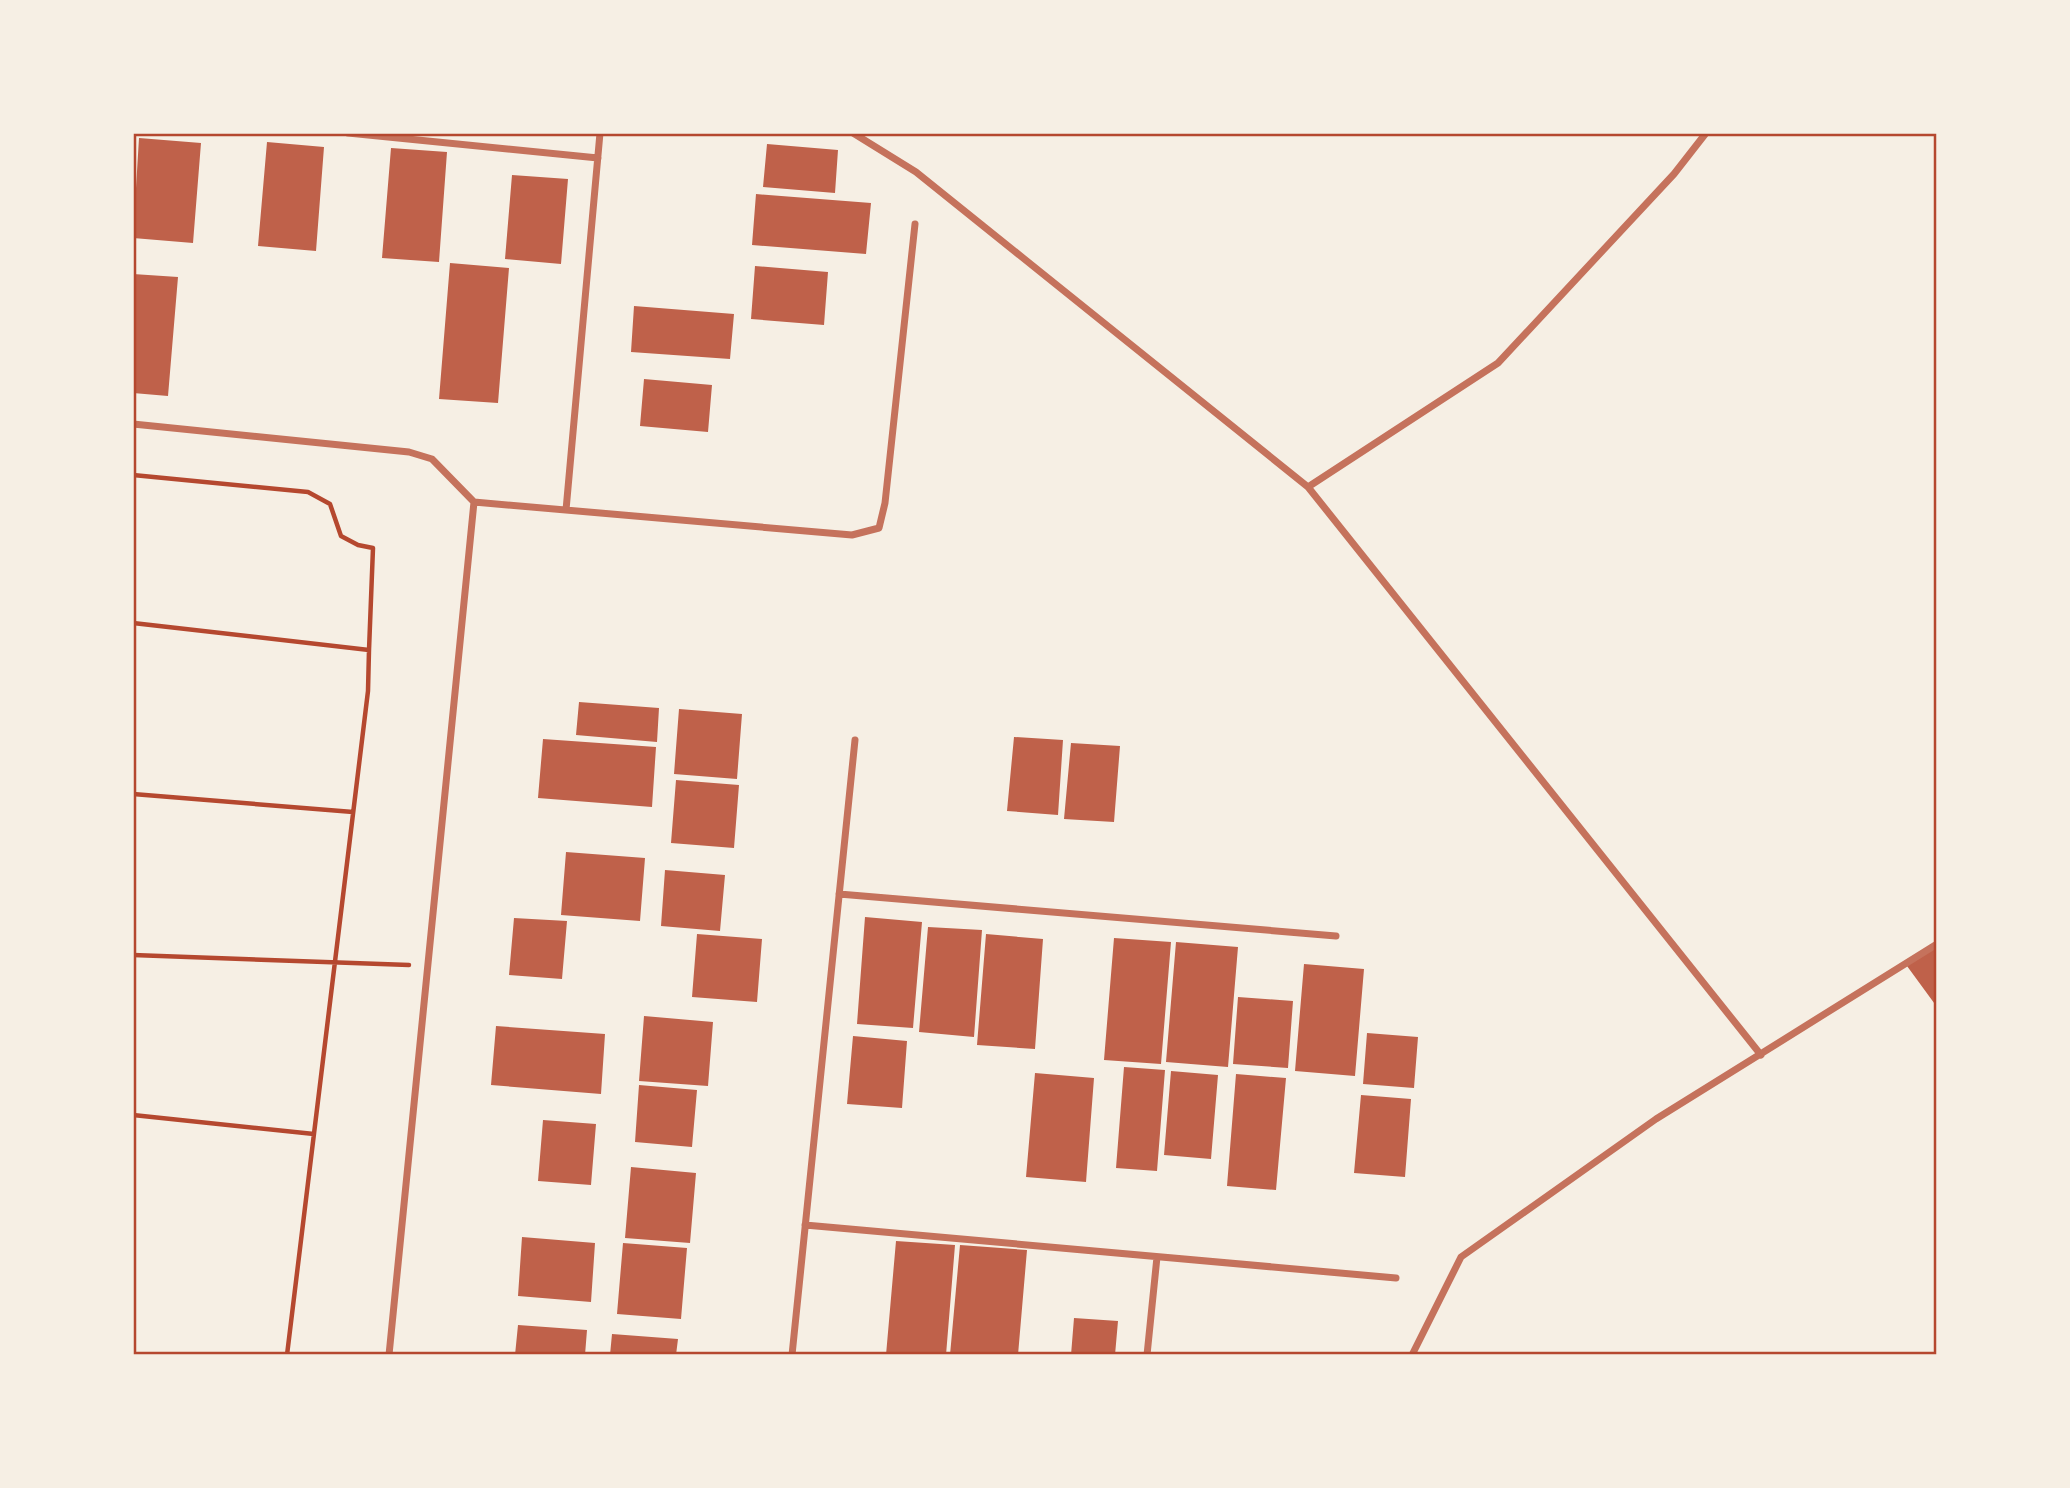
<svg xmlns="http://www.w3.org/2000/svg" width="2070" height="1488" font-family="'Roboto Condensed',sans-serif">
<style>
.building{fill:#bf614a}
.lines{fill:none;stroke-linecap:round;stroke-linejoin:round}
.path{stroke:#b5482f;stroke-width:4.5}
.minor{stroke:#c5725c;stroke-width:7}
.neatline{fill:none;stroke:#b5482f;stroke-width:2.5}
</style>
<rect width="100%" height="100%" fill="#f6efe4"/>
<!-- building -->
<path class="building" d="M139 138 201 143 193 243 133 238Z
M267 142 324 147 316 251 258 246Z
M767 144 838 150 835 193 763 187Z
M391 148 447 152 439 262 382 258Z
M512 175 568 179 561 264 505 259Z
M756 194 871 203 866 254 752 245Z
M450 263 509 268 498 403 439 399Z
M755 266 828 272 824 325 751 319Z
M133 274 178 277 168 396 133 393Z
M634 306 734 314 730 359 631 352Z
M644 379 712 385 708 432 640 426Z
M579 702 659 708 657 742 576 735Z
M679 709 742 714 737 779 674 774Z
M1014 737 1063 740 1058 815 1007 811Z
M543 739 656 747 652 807 538 798Z
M1071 743 1120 746 1114 822 1064 819Z
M676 780 739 785 734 848 671 843Z
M566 852 645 858 640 921 561 915Z
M665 870 725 875 720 931 661 926Z
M865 917 922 922 913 1028 857 1024Z
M514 918 567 921 562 979 509 975Z
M928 927 982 930 974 1037 919 1032Z
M697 934 762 939 757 1002 692 997Z
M986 934 1043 939 1035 1049 977 1045Z
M1114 938 1171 942 1161 1064 1104 1060Z
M1176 942 1238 947 1228 1067 1166 1062Z
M1937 944V1007L1907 966Z
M1304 964 1364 969 1355 1076 1295 1071Z
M1238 997 1293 1001 1288 1068 1233 1064Z
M644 1016 713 1022 708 1086 639 1081Z
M496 1026 605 1034 601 1094 491 1085Z
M1367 1033 1418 1037 1414 1088 1363 1084Z
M853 1036 907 1041 902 1108 847 1104Z
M1124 1067 1165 1070 1157 1171 1116 1168Z
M1171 1071 1218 1075 1211 1159 1164 1155Z
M1035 1073 1094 1078 1086 1182 1026 1177Z
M1236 1074 1286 1078 1276 1190 1227 1186Z
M639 1085 697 1090 692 1147 635 1142Z
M1361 1095 1411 1099 1405 1177 1354 1173Z
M543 1120 596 1124 591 1185 538 1181Z
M631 1167 696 1173 690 1243 625 1238Z
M522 1237 595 1243 591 1302 518 1296Z
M896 1241 955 1245 946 1355H886Z
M623 1243 687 1248 681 1319 617 1314Z
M960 1245 1027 1250 1018 1355H950Z
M1074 1318 1118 1321 1115 1355H1071Z
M518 1325 587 1330 585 1355H515Z
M612 1334 678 1339 676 1355H610Z"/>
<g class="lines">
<!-- path -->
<path class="path" d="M133 475 308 492 330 504 341 536 358 545 373 548 369 650
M133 623 369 650 368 691 287 1355
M133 794 353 812
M133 955 409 965
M133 1115 314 1134"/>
<!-- minor -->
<path class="minor" d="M348 133 598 158
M853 133 916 172 1308 487 1761 1055
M133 424 409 452 432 459 474 502 852 535 879 528 885 503 915 224
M1308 487 1498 363 1674 174 1706 133
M566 510 600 133
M839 894 1336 936
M805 1225 1396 1278
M389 1355 474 502
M792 1355 855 740
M1147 1355 1157 1257
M1412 1355 1461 1257 1656 1119 1937 944"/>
</g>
<!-- border -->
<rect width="2070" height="1488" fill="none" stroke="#f6efe4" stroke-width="270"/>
<rect x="135" y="135" width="1800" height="1218" class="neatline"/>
</svg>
